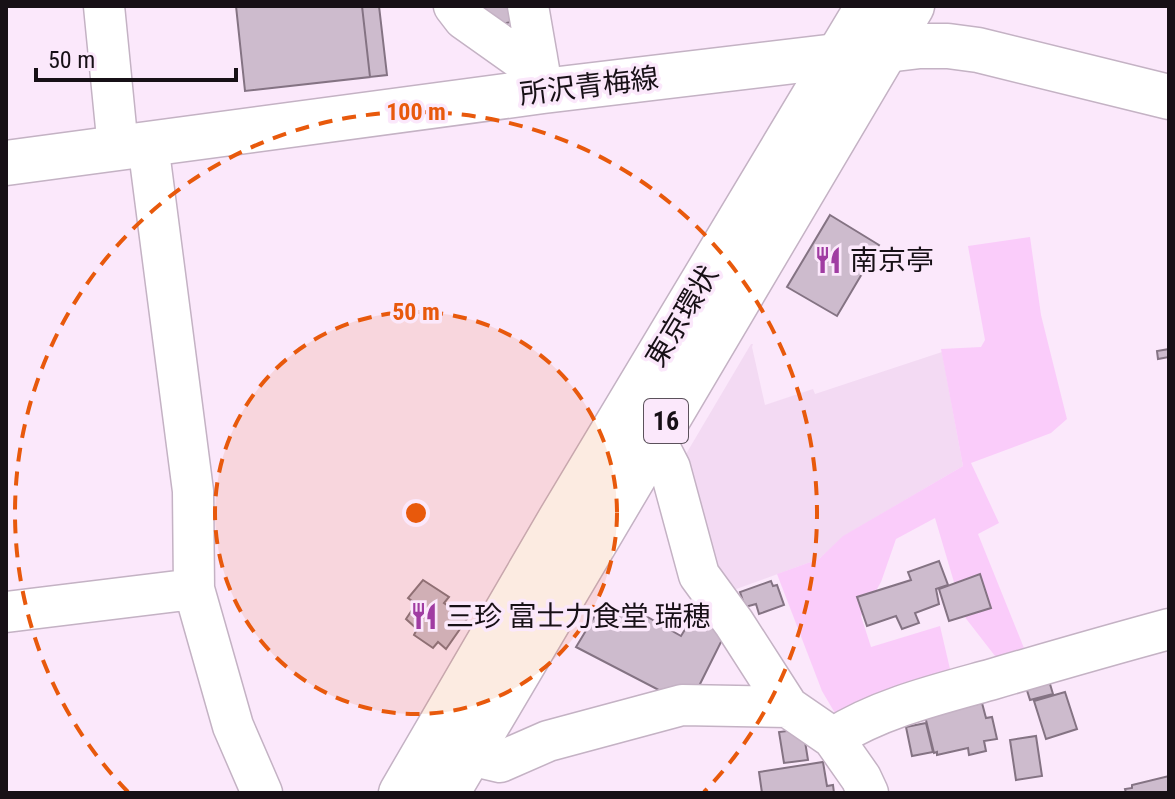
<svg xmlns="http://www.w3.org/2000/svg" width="1175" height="799" font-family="'Roboto Condensed','Noto Sans JP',sans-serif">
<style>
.built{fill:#f3daf3}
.green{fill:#faccfa}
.building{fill:#cdbbcd;stroke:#847383;stroke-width:2}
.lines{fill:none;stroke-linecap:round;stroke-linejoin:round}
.minor-casing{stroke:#c4b2c4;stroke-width:43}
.major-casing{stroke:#c4b2c4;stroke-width:47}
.highway-casing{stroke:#c4b2c4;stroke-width:47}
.minor{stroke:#fff;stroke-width:40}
.major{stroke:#fff;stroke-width:44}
.highway{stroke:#fff;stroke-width:44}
.ring{fill:none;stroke:#e8590c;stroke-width:4;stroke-dasharray:14 10}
.labels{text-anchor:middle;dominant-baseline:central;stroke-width:7;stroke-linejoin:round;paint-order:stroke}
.shield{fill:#fbe8fb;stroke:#5b515b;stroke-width:2}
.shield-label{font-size:26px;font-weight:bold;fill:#171016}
.street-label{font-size:28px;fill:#171016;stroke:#fbe8fb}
.poi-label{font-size:28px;fill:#171016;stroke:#fbe8fb;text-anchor:start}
.centre{fill:#e8590c;stroke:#fbe8fb;stroke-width:4}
.ring-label{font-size:24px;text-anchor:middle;font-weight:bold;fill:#e8590c;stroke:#fbe8fb;stroke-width:7;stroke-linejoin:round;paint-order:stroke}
</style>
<rect width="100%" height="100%" fill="#fbe8fb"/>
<!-- built -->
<path class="built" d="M751 344H753L752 347 765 405 813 389 815 394 942 352 963 466 844 536 819 559 728 592 708 556 686 454Z"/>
<!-- green -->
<path class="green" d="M1030 237 1041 315 1067 419 1051 433 971 463 999 523 978 534 1028 658 1002 665 964 616 935 518 896 539 881 582 861 616 871 647 940 626 950 669 937 685 839 720 822 691 777 574 819 559 843 536 963 466 941 349 981 347 985 340 968 246Z"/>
<!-- building -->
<path class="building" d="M236 6H362L370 77 245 91Z
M362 6H379L387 75 370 77Z
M478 6H519L521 20 491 26Z
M830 215 879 245 837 316 787 287Z
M1169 349V357L1158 359 1157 351Z
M939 561 948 585 936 589 939 604 915 613 919 623 902 629 896 616 867 626 857 597 911 580 908 572Z
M980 574 991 608 949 621 939 589Z
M423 580 449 597 444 603 467 619 446 649 438 642 433 648 414 635 417 629 406 619 416 604 408 598Z
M771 581 773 586 777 585 784 605 759 614 756 604 745 607 740 592Z
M700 605 725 634 694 696 676 699 576 647 599 609 612 616 637 611 681 636Z
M1047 674 1053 694 1030 700 1024 681Z
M1065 692 1077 729 1046 739 1034 701Z
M982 703 986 718 992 717 997 739 984 741 986 751 969 755 968 748 937 755V752L934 753 925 716Z
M926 723 933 752 912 756 906 727Z
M803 729 808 760 784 763 779 732Z
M1036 736 1042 776 1016 780 1010 740Z
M823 762 827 786 833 785 834 793H762L759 772Z
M1169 776V793H1126L1125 789 1132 788V785Z"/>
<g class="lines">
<!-- minor casing -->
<g class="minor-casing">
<path id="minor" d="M104 6 118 148
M454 6 464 19 519 58 537 57
M528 6 541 81
M148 144 193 491 194 589 233 726 262 793
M655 439 670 468 699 575 734 623 788 707 833 738 861 778 868 793
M6 612 194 589
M833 738C880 708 939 694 993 679 1051 662 1110 645 1169 629
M470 755 500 762 548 741 682 705 788 707"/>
</g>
<!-- major casing -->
<g class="major-casing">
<path id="major" d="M6 163 543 91 920 46H948L978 50 1169 97"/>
</g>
<!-- highway casing -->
<g class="highway-casing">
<path id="highway" d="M401 793 561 518 868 6
M447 793 912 6"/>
</g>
<!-- minor -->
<use href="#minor" class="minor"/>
<!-- major -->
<use href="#major" class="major"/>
<!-- highway -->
<use href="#highway" class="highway"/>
</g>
<!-- distance rings -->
<circle cx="416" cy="513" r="201" fill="#e8590c" fill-opacity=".12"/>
<g class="ring">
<circle cx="416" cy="513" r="201"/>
<path d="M128 792A401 401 0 1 1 704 792"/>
</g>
<!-- icons -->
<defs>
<g id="restaurant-bare" transform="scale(2.16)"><path d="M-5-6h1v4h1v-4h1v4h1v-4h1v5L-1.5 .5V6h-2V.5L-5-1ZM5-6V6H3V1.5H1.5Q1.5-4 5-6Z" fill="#a03ca2" stroke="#fbe8fb" stroke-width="2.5" paint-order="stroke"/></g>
</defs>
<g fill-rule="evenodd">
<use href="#restaurant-bare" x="828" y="260"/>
<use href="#restaurant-bare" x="424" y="616"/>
</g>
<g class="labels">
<!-- shield labels -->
<rect class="shield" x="644" y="399" width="44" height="44" rx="6"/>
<g class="shield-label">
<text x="666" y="421">16</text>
</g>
<!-- street labels -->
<g class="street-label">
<text transform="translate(589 86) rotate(-7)">所沢青梅線</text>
<text transform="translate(682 316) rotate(-59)">東京環状</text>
</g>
<!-- poi labels -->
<g class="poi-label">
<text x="850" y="260">南京亭</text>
<text x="446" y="616">三珍 富士力食堂 瑞穂</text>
</g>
</g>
<circle cx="416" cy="513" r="12" class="centre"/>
<g class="ring-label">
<text x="416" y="120">100 m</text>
<text x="416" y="320">50 m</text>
</g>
<!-- border -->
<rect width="1175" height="799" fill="none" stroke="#171016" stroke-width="16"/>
<!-- scale -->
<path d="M36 68v12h200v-12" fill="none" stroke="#171016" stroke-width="4"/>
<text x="48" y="68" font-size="24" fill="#171016" stroke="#fbe8fb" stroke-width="6" paint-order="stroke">50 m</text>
</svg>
